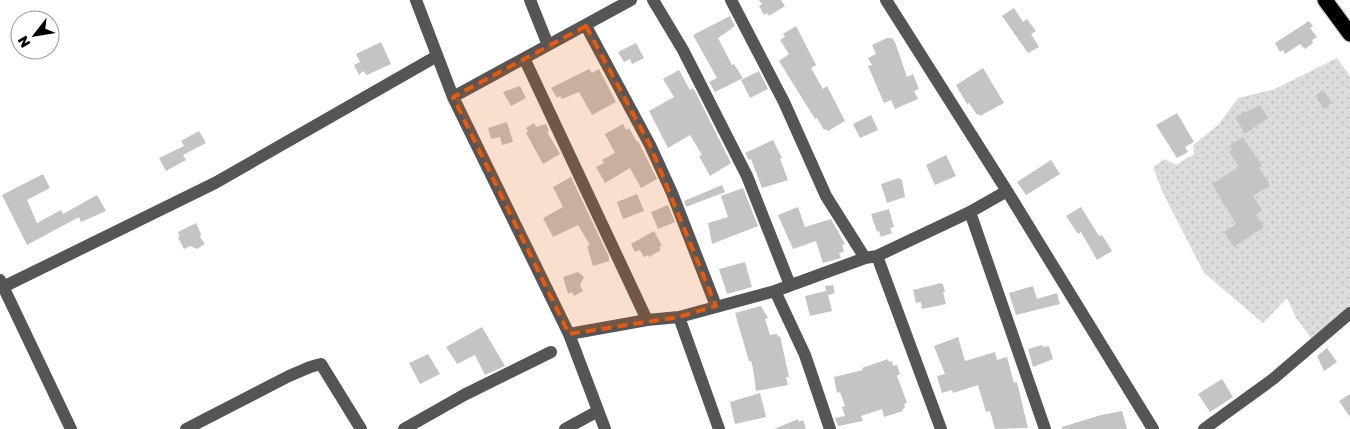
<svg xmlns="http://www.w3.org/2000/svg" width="1350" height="429" font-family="'Golos Text',sans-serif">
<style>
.grass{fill:url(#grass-dots)}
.building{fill:#c4c4c4}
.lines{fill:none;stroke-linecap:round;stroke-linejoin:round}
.highway-casing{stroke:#dbdbdb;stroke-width:18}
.minor{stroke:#555;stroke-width:12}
.highway{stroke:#000;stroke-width:15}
.marked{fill:#e8590c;fill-opacity:0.2;stroke:#e8590c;stroke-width:4;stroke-dasharray:10 6;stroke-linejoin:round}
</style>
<defs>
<pattern id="grass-dots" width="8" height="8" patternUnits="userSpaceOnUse" patternTransform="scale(1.25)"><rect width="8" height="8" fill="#dcdcdc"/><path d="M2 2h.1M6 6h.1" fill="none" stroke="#bbb" stroke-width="1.8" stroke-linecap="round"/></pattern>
</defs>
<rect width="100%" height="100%" fill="#fff"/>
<!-- grass -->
<path class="grass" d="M1337 58 1350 76V306L1315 343 1296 318 1287 298 1263 323 1204 273 1163 193 1153 167 1165 159 1176 165 1194 154 1193 145 1219 124 1238 98 1275 89Z"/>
<!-- building -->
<path class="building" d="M759 0H781L785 6 769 16 767 13 764 15 759 6 762 4Z
M1014 8 1023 22 1027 19 1036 31 1031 34 1039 47 1028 53 1002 16Z
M730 16 735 26 718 38 732 65 734 64 743 78 715 92 709 82 717 78 693 35Z
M1309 21 1313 26 1310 28 1317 37 1312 40 1313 43 1305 49 1300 44 1285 54 1283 50 1280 52 1275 43Z
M796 26 816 65 811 68 823 89 827 86 845 121 828 131 826 129 824 130 817 118 815 119 779 61 789 54 780 40 785 37 783 34Z
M887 38H892L895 42 907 77 913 74 919 89 914 91 918 99 895 109 891 100 884 103 868 66 872 65 868 58 876 54 872 45Z
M381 42 391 64 367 75 363 71 359 75 354 65 360 62 356 54Z
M636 43 644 58 632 64 630 59 624 62 618 52Z
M983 68 1004 103 980 116 979 114 977 115 969 103 967 104 956 85Z
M589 69 592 73 599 69 616 102 592 115 579 92 562 99 560 96 557 98 551 88Z
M679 70 690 90 693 88 696 93 731 163 710 176 699 156 702 155 690 135 668 148 649 111 674 97 663 79Z
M759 71 768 89 750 98 741 80Z
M520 86 526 98 511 106 503 92Z
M1323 90 1332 103 1324 109 1315 96Z
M1260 105 1268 118 1245 134 1235 117Z
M1177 113 1194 142 1185 147 1188 152 1177 158 1156 125Z
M871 115 878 130 860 138 853 124Z
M507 122 513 142 502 145 500 137 491 139 488 128Z
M534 123 536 127 546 124 549 131 547 132 560 154 543 164 526 133 528 131 526 128Z
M623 124 626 130 629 128 637 142 638 141 657 179 641 188 630 168 605 183 596 167 604 163 602 160 615 153 605 134Z
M199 131 206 143 183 155 186 160 166 171 159 158 184 146 181 141Z
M1243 137 1262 166 1259 168 1270 185 1253 196 1262 210 1256 215 1264 227 1234 247 1224 232 1236 224 1212 184 1239 167 1229 152 1232 150 1229 146Z
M773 140 782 158 780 159 788 180 762 188 751 159 749 160 745 153Z
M946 155 956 176 935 185 926 165Z
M1051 160 1060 174 1026 195 1017 182Z
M43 174 50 188 27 200 37 223 61 210 63 214 97 195 106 211 81 222 79 217 27 245 2 195Z
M571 177 609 257V261L593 266 587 246 590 245 578 225 553 237 543 218 563 207 553 187Z
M899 178 902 180 905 197 887 203 881 184Z
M722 185 725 192 686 207 684 201Z
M743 188 758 226 712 244 708 223 728 217 721 196Z
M637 194 644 211 623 219 617 202Z
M668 205 675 222 658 229 651 212Z
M798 207 805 227 831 219 845 244 842 245 844 252 839 253 841 258 823 263 816 241 793 249 778 215Z
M1081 207 1099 236 1102 235 1112 251 1097 260 1081 232 1078 234 1066 216Z
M889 209 894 227 890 228 892 233 881 237 879 231 877 232 871 214Z
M196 223 201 234 200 237 205 244 197 249 190 246 184 249 178 237H180L178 232Z
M654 231 662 246 659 247 661 250 649 257 648 255 644 257 640 250 635 252 631 244Z
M745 262 752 287 727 294 719 269Z
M578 272 584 277 580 285 583 291 574 296 572 292 568 294 563 277Z
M941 283 943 284 945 292H943L946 304 922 309 921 302 916 303 913 290Z
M833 285 835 293 828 295 832 311 810 316 805 296 826 291 825 286Z
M1033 286 1037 299 1057 293 1060 304 1016 315 1009 293Z
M761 306 768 318 765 319 770 335 777 334 778 337 780 336 789 377H786L788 385 756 391 753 368 751 361H749L735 313Z
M482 327 505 366 485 375 475 355 457 364 446 347Z
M958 337 965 361 995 352 997 360 1007 357 1014 383 1017 382 1028 428 995 429 990 411 986 412 978 385 953 393 952 390 942 393 937 376 945 374 934 346Z
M1042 345 1043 347 1049 346 1053 359 1033 367 1028 349Z
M1327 348 1337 362 1324 371 1317 356Z
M428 354 440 374 420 384 409 363Z
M888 359 889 362 892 361 893 366 897 365 900 374 897 376 907 403 904 404 905 408 902 409 903 411 884 417 882 409 861 416 863 421 838 426 835 418 845 416 842 407 845 406 840 392 837 393 834 377 863 370 862 368Z
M1222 379 1233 397 1210 412 1198 394Z
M760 393 766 417 735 424 730 402Z
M1350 394V417L1339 401Z
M1122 411 1127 429H1062V427L1101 415Z
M798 419 799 422 803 420 806 429H774Z"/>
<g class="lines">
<!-- highway casing -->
<g class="highway-casing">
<path id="highway" d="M1325 0 1350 34"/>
</g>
<!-- minor -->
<path class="minor" d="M416 0 453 97 569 334 605 429
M530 0 548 45
M653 0 683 50 747 176 790 285
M731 0 784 102 826 196 865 258
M886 0 1007 191 1153 429
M586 26 650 145 672 193 716 306
M525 60 647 320
M453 97 631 0
M970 212 1045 429
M877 256 941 429
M0 280 71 429
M3 287 215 183 437 56
M775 291 805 355 830 429
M679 317 719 429
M569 334 647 320 679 317 775 291 865 258 877 256 970 212 1007 191
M186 429 289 376 310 367 321 364 361 429
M404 429 464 395 551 352
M565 429 598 411
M1204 429 1273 379 1350 313"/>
<!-- highway -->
<use href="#highway" class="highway"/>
</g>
<!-- marked area -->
<path class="marked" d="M586 26 650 145 716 306 679 317 569 334 453 97Z"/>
<!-- north arrow -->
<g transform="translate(35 35) rotate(239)"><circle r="24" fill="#ffffff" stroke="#999999"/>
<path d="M0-4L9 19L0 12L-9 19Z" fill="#000000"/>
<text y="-8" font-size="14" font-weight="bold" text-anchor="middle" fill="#000000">N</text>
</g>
</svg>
